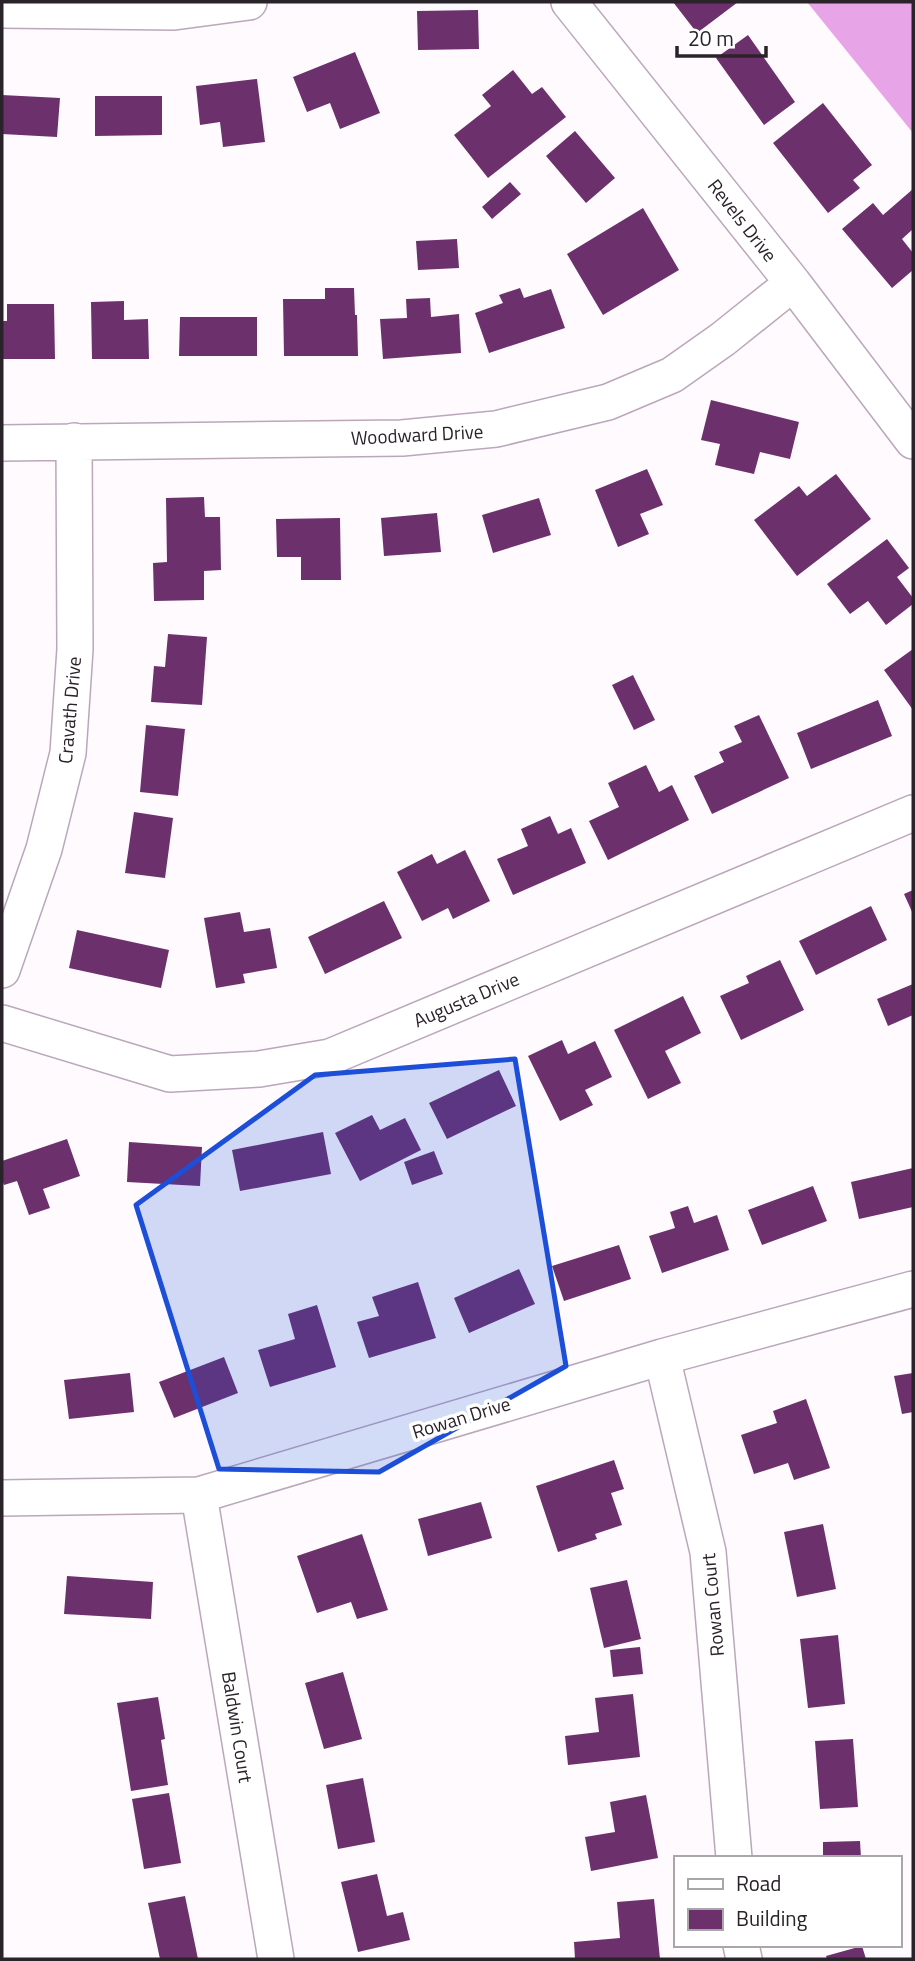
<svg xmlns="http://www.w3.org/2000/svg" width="915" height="1961" font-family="'Titillium Web',sans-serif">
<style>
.forest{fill:#e7a4e7}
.building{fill:#6c306d}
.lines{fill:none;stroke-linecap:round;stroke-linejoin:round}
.minor-casing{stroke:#bba7ba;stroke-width:38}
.minor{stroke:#fff;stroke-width:35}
.marked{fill:#1d4ed8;fill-opacity:0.2;stroke:#1d4ed8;stroke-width:5;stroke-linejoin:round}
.labels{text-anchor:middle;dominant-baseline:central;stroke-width:7;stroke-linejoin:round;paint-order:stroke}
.street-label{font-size:19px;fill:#2b232a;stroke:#fff}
</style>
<rect width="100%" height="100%" fill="#fefafe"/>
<!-- forest -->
<path class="forest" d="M807 2H913V133Z"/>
<!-- building -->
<path class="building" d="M673 2H738L697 33Z
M478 10 479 49 418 50 417 11Z
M748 35 795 102 764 125 716 58Z
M355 52 380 113 340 129 330 103 307 112 293 77Z
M513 70 532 94 542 87 566 117 488 178 454 135 491 106 482 95Z
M257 79 265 142 223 147 220 122 200 125 196 86Z
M2 95 60 98 57 137 2 134Z
M95 96H162V135L95 136Z
M823 103 872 165 853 180 860 188 828 213 773 143Z
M575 131 615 178 586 203 546 156Z
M510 182 521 194 492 219 482 207Z
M913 189V229L902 239 913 253V270L892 288 842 229 873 203 883 215Z
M643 208 679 270 603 315 567 254Z
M457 239 459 268 418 270 416 241Z
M325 288H354L355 315H357L358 356H284L283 299H325Z
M520 288 524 298 551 289 565 328 489 353 475 313 503 303 499 295Z
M430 298 431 317 459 314 461 353 383 359 380 319 407 318 406 299Z
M124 301V320L148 319 149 359H92L91 302Z
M7 304H54L55 359H2V321H7Z
M180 317H257V356H179Z
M711 400 799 422 790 459 760 452 754 474 715 465 720 444 701 440Z
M647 469 663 505 640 514 649 534 618 547 595 490Z
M836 474 871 519 797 576 754 520 799 486 807 496Z
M204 497 205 517H220L221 570 204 571V600L154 601 153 563 167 562 166 498Z
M539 498 551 535 493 553 482 515Z
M437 513 441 552 384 556 381 518Z
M340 518 341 580H301V557H277L276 519Z
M887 539 909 568 897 577 913 598V604L886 625 868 601 850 614 827 584Z
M168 634 207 637 202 705 151 702 154 666 165 667Z
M913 649V710L884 670Z
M633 675 655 720 634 730 612 685Z
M878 700 892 736 811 769 797 733Z
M759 715 789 778 712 814 694 776 724 762 719 752 742 742 734 726Z
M146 725 185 729 178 796 140 792Z
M646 765 659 792 672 785 689 820 608 860 589 821 619 807 608 783Z
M134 812 173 818 165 878 125 873Z
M550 816 558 834 571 828 586 863 513 895 497 859 528 846 521 829Z
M465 850 490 901 453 919 448 908 422 921 397 872 432 854 437 864Z
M913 890V914L904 894Z
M384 901 402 938 325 974 308 937Z
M871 906 887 940 816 975 799 941Z
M240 912 244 932 270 928 277 968 243 974 245 983 216 988 204 918Z
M77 930 169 950 161 988 69 968Z
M780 960 804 1010 741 1040 720 996 749 983 746 976Z
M913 984V1015L888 1026 877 999Z
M683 996 701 1033 665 1051 681 1083 648 1099 614 1030Z
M562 1040 568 1054 595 1041 612 1077 585 1090 593 1105 560 1121 528 1056Z
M499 1070 516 1106 447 1139 429 1103Z
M372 1115 380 1130 405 1118 421 1150 360 1181 335 1133Z
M323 1132 331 1174 240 1191 232 1150Z
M67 1139 80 1176 43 1189 50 1208 29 1215 17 1181 4 1185 2 1180V1161Z
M129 1142 202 1147 200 1186 127 1182Z
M434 1151 443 1174 412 1185 404 1162Z
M913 1168V1207L859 1219 851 1182Z
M813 1186 827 1221 762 1245 748 1210Z
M688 1206 694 1223 717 1215 729 1250 662 1273 649 1236 675 1228 670 1212Z
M619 1245 631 1279 564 1301 552 1266Z
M519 1269 535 1304 469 1333 454 1298Z
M418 1282 436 1338 369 1358 357 1322 379 1316 372 1297Z
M317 1305 336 1367 270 1387 258 1350 295 1339 288 1314Z
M224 1357 238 1393 174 1418 159 1382Z
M130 1373 134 1412 69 1419 64 1380Z
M913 1373V1412L902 1414 894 1376Z
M806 1399 830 1468 794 1480 788 1463 754 1474 741 1435 777 1423 773 1411Z
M614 1460 624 1489 611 1493 622 1525 595 1534 597 1539 558 1552 536 1486Z
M481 1502 492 1538 428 1556 418 1519Z
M823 1524 836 1589 797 1597 784 1532Z
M362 1534 388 1610 357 1619 351 1602 317 1613 297 1556Z
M67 1576 153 1582 151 1619 64 1614Z
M627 1580 641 1639 604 1648 590 1588Z
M838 1635 845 1704 808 1708 800 1639Z
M640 1647 643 1674 613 1677 610 1650Z
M343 1672 362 1739 324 1749 305 1683Z
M633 1694 640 1757 568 1765 565 1736 599 1732 595 1698Z
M158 1697 165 1739 161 1740 168 1785 131 1791 117 1703Z
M853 1739 858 1807 820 1809 815 1741Z
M363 1778 375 1842 338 1849 326 1785Z
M169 1793 181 1863 144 1869 132 1799Z
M646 1795 658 1858 591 1871 585 1837 615 1832 610 1802Z
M860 1841 861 1858H823V1842Z
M377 1874 387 1916 403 1912 410 1940 358 1952 341 1882Z
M185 1896 198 1959H160L148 1903Z
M654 1899 660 1959H575L574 1942 620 1938 617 1902Z
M862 1946 866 1959H827L826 1956Z"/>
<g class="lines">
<!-- minor casing -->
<g class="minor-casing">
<path id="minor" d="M569 2 793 283 913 441
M2 10 174 12 249 2
M2 443 402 438 496 429 608 402 672 375 723 339 793 283
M2 970 44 849 68 753 75 649 74 441
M2 1023 170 1074 259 1069 330 1057 913 813
M662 1357 708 1552 734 1858
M199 1495 276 1959
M2 1498 199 1495 662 1357 913 1289
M741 1945 744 1959"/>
</g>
<!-- minor -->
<use href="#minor" class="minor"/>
</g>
<!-- marked area -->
<path class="marked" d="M515 1059 566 1366 379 1472 219 1469 136 1205 315 1075Z"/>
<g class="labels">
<!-- street labels -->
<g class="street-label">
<text transform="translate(743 220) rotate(52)">Revels Drive</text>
<text transform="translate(417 434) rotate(-3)">Woodward Drive</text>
<text transform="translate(69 710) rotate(-85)">Cravath Drive</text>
<text transform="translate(466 999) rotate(-23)">Augusta Drive</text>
<text transform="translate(461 1417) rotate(-17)">Rowan Drive</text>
<text transform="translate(712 1605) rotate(-95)">Rowan Court</text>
<text transform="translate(238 1727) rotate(81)">Baldwin Court</text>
</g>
</g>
<!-- border -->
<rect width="915" height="1961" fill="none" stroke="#2b232a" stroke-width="7"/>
<!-- legend -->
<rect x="674" y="1856" width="228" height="91" fill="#ffffff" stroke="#aaa7aa" stroke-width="2"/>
<rect x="688" y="1879" width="35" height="10" fill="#ffffff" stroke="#aaa7aa" stroke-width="2"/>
<text x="736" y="1891" font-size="21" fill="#2b232a">Road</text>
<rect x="688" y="1909" width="35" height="21" fill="#6c306d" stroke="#aaa7aa" stroke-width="2"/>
<text x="736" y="1926" font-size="21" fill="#2b232a">Building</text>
<!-- scale -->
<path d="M677 46v10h89v-10" fill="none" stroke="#2b232a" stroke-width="3.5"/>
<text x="688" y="46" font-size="21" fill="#2b232a" stroke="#ffffff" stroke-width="5" paint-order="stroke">20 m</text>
</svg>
